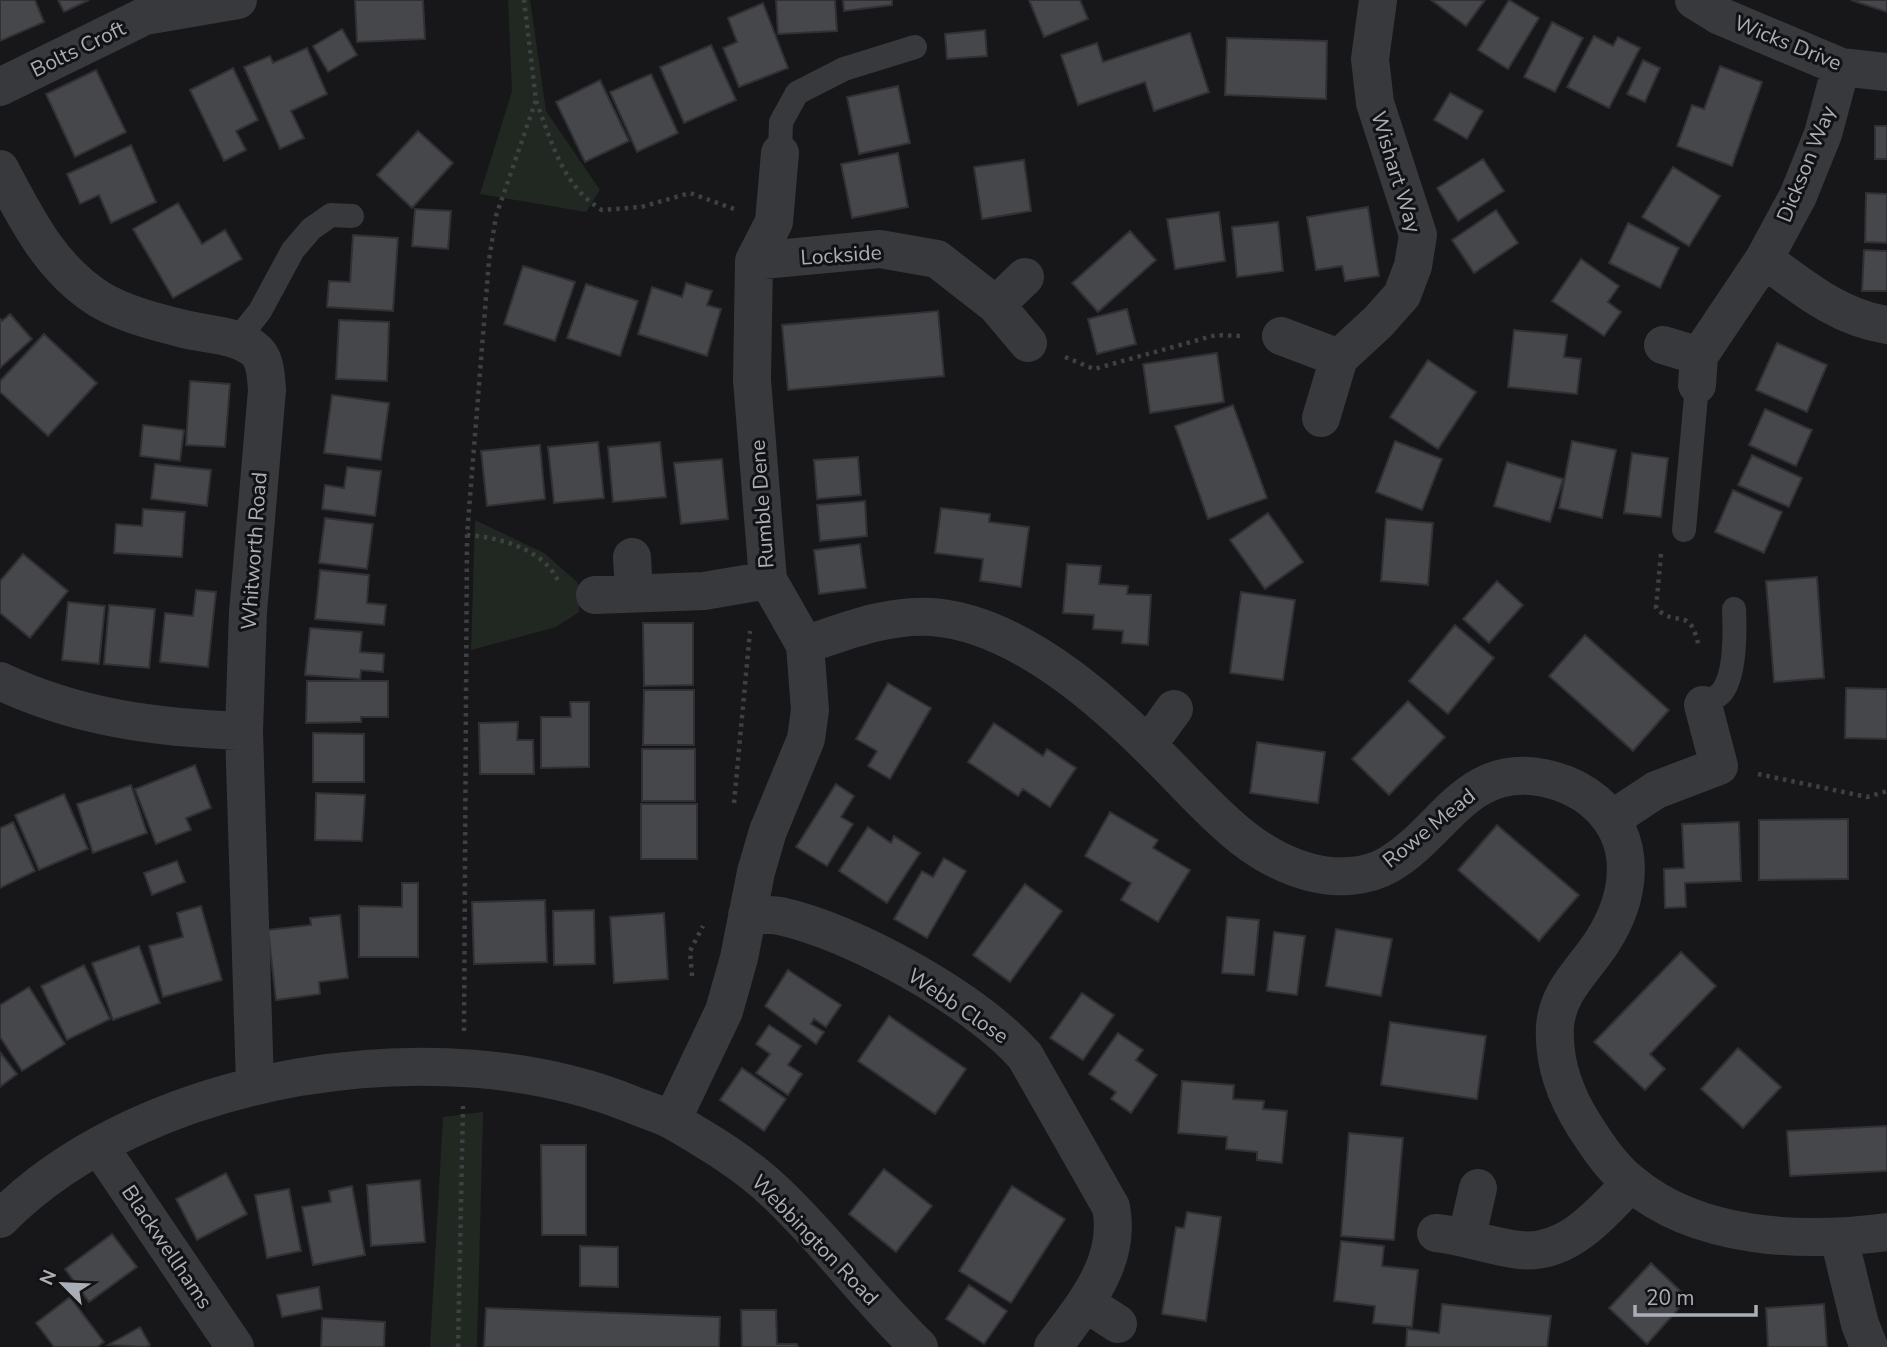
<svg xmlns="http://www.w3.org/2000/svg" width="1887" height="1347" font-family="'Nunito Sans',sans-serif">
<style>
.green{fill:#212822}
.building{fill:#46474b;stroke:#313135;stroke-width:2}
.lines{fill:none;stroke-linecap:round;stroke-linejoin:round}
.path{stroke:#3f4044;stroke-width:4.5;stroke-dasharray:3.5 5;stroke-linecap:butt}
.service{stroke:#38393d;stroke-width:24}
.minor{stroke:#38393d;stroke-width:38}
.labels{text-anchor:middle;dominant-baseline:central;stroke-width:6;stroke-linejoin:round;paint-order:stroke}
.street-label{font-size:21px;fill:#aaaeb7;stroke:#121214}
</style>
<rect width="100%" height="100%" fill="#171719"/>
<!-- green -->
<path class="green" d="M508 0H530L546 111 600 190 586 212 480 194 512 91Z
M475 520 544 553 578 583 579 612 556 627 471 650Z
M483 1112 477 1347H430L443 1117Z"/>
<!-- building -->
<path class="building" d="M0 0H35L44 22 0 41Z
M58 0H89L64 12Z
M355 0H423L425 39 357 42Z
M776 0H835L837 31 778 34Z
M843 0H892V5L844 11Z
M1029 0H1080L1088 19 1044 37Z
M1431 0H1485L1466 26Z
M1509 0 1539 18 1508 69 1478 50Z
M1851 0H1887V12Z
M763 3 788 68 739 87 723 48 737 42 728 18Z
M1552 22 1583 38 1555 92 1524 77Z
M342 29 357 55 328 72 313 46Z
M985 30 987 56 947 59 945 34Z
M1190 33 1209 92 1154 111 1145 82 1078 105 1061 55 1097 43 1103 62Z
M1594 36 1613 46 1618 37 1640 48 1609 108 1567 87Z
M1227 38 1327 41 1326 99 1225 95Z
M711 45 736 100 684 123 660 67Z
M307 48 327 94 291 111 304 138 280 149 244 67 270 56 273 63Z
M1643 60 1660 68 1645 102 1627 94Z
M1720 66 1762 82 1732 166 1677 146 1692 105 1704 109Z
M233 68 258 120 236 131 246 150 224 161 190 90Z
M96 70 126 132 75 157 46 94Z
M651 74 678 133 637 152 610 92Z
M600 80 629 141 585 162 556 102Z
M898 86 910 143 859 154 847 97Z
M1450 93 1483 111 1467 139 1434 120Z
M1875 126H1887V159H1875Z
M418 131 453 163 412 208 377 175Z
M131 145 156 202 111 223 99 195 80 204 67 174Z
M898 153 908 207 852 218 841 164Z
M1483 159 1504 191 1458 221 1437 188Z
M1024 160 1031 211 982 219 974 167Z
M1673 167 1720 196 1689 246 1642 217Z
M1866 193 1887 194V243L1865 242Z
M178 203 202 244 225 230 242 259 173 298 133 229Z
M1368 207 1379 276 1345 281 1342 266 1316 270 1307 217Z
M415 209 451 211 448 249 412 246Z
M1496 210 1518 243 1474 273 1452 240Z
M1219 212 1225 261 1175 269 1167 219Z
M1278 222 1283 271 1237 277 1232 227Z
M1628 223 1679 248 1660 288 1609 263Z
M1130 231 1156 260 1098 312 1072 283Z
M353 235 398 238 393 311 327 307 329 281 350 282Z
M1864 250 1887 251V291H1862Z
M1581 259 1619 286 1608 302 1621 312 1604 336 1552 301Z
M523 266 575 282 555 341 504 324Z
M686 283 712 291 707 305 721 309 707 356 638 334 652 287 682 297Z
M586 284 638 301 620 356 567 338Z
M1127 309 1136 344 1097 354 1088 319Z
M938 311 944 376 788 390 782 325Z
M10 314 32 339 0 368V319L2 321Z
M339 320 389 322 387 381 336 379Z
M1514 330 1567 335 1564 357 1581 359 1577 394 1508 387Z
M44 334 97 383 48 436 0 392V381Z
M1777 343 1827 365 1807 412 1756 390Z
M1217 353 1224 402 1150 413 1143 364Z
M1428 360 1476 392 1438 449 1390 417Z
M190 381 230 384 225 447 186 445Z
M332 395 389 403 381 460 324 453Z
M1233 405 1267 498 1208 519 1175 426Z
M1765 409 1812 430 1796 466 1749 445Z
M143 425 184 430 180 461 140 456Z
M1395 441 1442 459 1422 510 1376 492Z
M1572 441 1616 450 1602 518 1559 508Z
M598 442 604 498 554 503 548 447Z
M660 442 666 497 613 502 608 447Z
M540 445 545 499 487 506 481 451Z
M1632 453 1668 458 1661 517 1624 513Z
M1752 455 1802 478 1789 507 1738 485Z
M858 457 861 495 817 499 814 460Z
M722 459 728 519 681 524 674 463Z
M1507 462 1563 479 1550 522 1494 506Z
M155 464 211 470 207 506 151 499Z
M347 467 381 471 375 516 322 509 325 485 344 488Z
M1733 490 1782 512 1764 553 1715 532Z
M865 501 867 536 820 541 817 505Z
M941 508 990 514 989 522 1029 527 1021 587 980 581 983 559 935 553Z
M143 509 185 512 182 557 114 553 116 524 142 526Z
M1268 513 1303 562 1265 589 1230 540Z
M325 518 373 524 367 569 319 563Z
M1386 519 1433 523 1428 585 1381 581Z
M860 544 866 588 819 594 814 550Z
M23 554 68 591 30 638 0 613V581Z
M1067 564 1101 566 1099 584 1128 586 1127 594 1151 595 1148 645 1122 643 1123 631 1093 629 1094 615 1063 613Z
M320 570 369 575 367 603 386 605 384 625 315 619Z
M1817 577 1824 678 1774 682 1766 581Z
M1497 581 1523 605 1489 643 1463 619Z
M196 590 216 592 208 667 160 662 165 613 193 616Z
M1241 592 1295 600 1283 680 1230 673Z
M68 602 105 606 99 664 62 660Z
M109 605 155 609 149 668 104 664Z
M643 623H693V685L644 686Z
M1455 625 1494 658 1448 714 1409 681Z
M310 628 362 632 360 652 384 654 383 672 361 670 360 679 305 675Z
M1585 635 1669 710 1633 751 1549 676Z
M307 681H388V717H361V722L306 723Z
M888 683 931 708 890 779 868 766 877 751 856 739Z
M1846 688 1887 689V739L1845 738Z
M644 690H694V745H643Z
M1408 701 1445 737 1389 795 1352 759Z
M570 702H589V767L541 768V717H571Z
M518 722 517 740H533L534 774H480L479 723Z
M994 723 1043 756 1047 749 1076 768 1050 807 1023 789 1018 796 968 762Z
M313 733 364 734V782H313Z
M1257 742 1325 752 1318 803 1250 793Z
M642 749H695V801H642Z
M195 765 211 808 186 818 191 830 156 844 135 789Z
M836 784 854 796 841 817 853 824 827 866 796 847Z
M131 785 147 833 93 853 77 804Z
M316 793 365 795 362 841 315 840Z
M64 794 88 849 39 870 15 815Z
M641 804H697V859H641Z
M1110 812 1158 840 1153 848 1190 870 1158 922 1121 900 1131 883 1085 856Z
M1848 819V879L1759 880V820Z
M13 822 35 871 0 888V828Z
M1739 822 1741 881 1685 883 1686 907 1665 908 1664 869 1684 868 1682 824Z
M1497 825 1579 895 1539 941 1458 870Z
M868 827 891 843 894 836 920 853 887 903 839 871Z
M944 858 966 871 927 938 894 919 922 871 933 877Z
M177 861 185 882 152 895 144 873Z
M402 883H418V957H359V906L402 907Z
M1025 884 1062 911 1010 982 973 955Z
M545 900 547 962 474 964 472 902Z
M201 906 222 980 163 997 149 946 183 937 177 913Z
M594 910 595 964 554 965 553 911Z
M664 913 668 979 614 983 610 917Z
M340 915 348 978 319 982 320 994 276 1000 268 930 311 925 310 918Z
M1227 917 1259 920 1254 975 1222 973Z
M1336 929 1392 939 1381 996 1326 986Z
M1274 932 1305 936 1297 995 1267 991Z
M139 946 160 1003 113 1020 92 963Z
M1681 952 1716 986 1650 1054 1665 1069 1645 1090 1594 1042Z
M84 965 110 1019 67 1040 41 986Z
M788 970 841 1005 826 1027 814 1019 811 1024 824 1032 816 1044 765 1006Z
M29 987 65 1044 22 1071 0 1037V1005Z
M1082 993 1114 1015 1083 1060 1050 1038Z
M889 1016 966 1069 935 1114 858 1061Z
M1390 1022 1486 1036 1477 1099 1381 1085Z
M769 1025 801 1046 788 1065 802 1074 788 1095 756 1073 770 1054 756 1044Z
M1118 1033 1143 1050 1136 1060 1157 1075 1131 1113 1111 1099 1116 1092 1089 1074Z
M1738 1048 1781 1087 1743 1128 1701 1089Z
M0 1052 17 1074 0 1087Z
M742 1068 786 1099 764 1131 720 1100Z
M1182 1081 1234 1085 1233 1099 1264 1101 1263 1109 1287 1111 1282 1163 1257 1160V1152L1226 1149 1227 1137 1178 1133Z
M1887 1126V1171L1790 1176 1787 1131Z
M1349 1133 1403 1138 1394 1240 1341 1236Z
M541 1145H586V1235H542Z
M884 1169 932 1206 896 1252 849 1214Z
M226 1173 247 1214 197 1240 176 1199Z
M420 1180 425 1242 371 1246 367 1185Z
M352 1186 365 1255 313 1265 302 1207 331 1202 329 1191Z
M1012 1186 1065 1219 1011 1303 959 1271Z
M289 1189 301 1251 267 1258 255 1195Z
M1187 1212 1221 1217 1206 1321 1162 1314 1176 1227 1184 1228Z
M112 1234 137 1267 89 1302 65 1269Z
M1341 1241 1384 1246 1382 1266 1418 1270 1412 1327 1373 1323 1375 1306 1334 1301Z
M580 1246 618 1247V1287L580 1286Z
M1651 1263 1688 1298 1647 1344 1609 1308Z
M969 1285 1007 1311 984 1344 946 1319Z
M319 1287 322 1309 282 1317 277 1295Z
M70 1297 104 1342 97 1347H54L36 1323Z
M1442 1304 1551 1316 1547 1347H1406L1407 1329 1439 1333Z
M1824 1304 1827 1347H1768L1766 1308Z
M486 1308 720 1317 719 1347H484Z
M741 1310H776L777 1344H797L798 1347H742Z
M322 1318 385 1322 384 1347H321Z
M140 1327 150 1345 146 1347 108 1345Z"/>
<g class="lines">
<!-- path -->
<path class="path" d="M536 101C552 142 562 186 602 210L641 207 690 193 737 210
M1065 357 1094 369 1216 335 1242 336
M467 535C498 537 544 549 558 581
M1661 554 1656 608C1678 630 1690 603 1699 648
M1758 774 1867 797 1887 791
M734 803 750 631
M692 976 690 951 703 926
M464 1031 467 535 489 260 496 216 536 100 524 0
M458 1347 463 1106"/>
<!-- service -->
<path class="service" d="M780 153 781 122 797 93 844 69 915 47
M237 340 260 311 293 250 311 229 331 215 352 216
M1684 530 1697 385
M1703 705C1708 701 1718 697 1722 692 1736 674 1735 631 1734 609"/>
<!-- minor -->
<path class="minor" d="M1694 0 1720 16 1841 67 1887 72
M0 87 145 16 238 0
M0 169C26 218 50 268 99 299 124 314 156 322 184 329 207 335 242 334 259 354 266 364 266 378 267 390L248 612 244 731 255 1085
M1764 259C1802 287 1839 318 1887 325
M754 261 880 249 937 259 996 305 1028 343
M996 305 1025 277
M1281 336 1339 358
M1663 345 1699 356
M1697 385 1699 356 1764 259 1798 196 1823 134 1841 67
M1321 418 1339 358 1378 322 1402 295 1413 266 1418 235 1375 103 1370 59 1378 0
M632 557 634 593
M595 595 704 591 768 580
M805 645C846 631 888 614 932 617 1025 624 1118 713 1180 778 1218 817 1254 857 1309 872 1334 879 1366 878 1388 865 1444 833 1466 762 1544 778 1563 782 1581 790 1595 802 1639 840 1631 897 1602 942 1584 970 1558 990 1555 1026 1553 1062 1565 1095 1584 1125 1597 1145 1611 1167 1630 1182 1698 1240 1804 1243 1887 1232
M0 681C78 718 158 728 244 731
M1148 745 1174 709
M1612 819 1656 790 1719 766 1703 705
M747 915C758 915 770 914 780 916 854 932 974 999 1025 1056L1111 1207C1122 1262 1084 1305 1053 1347
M672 1120 724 1011 739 958 756 872 768 831 806 739 810 710 805 645 768 580 752 380 754 261 774 222 780 153
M99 1146 235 1347
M0 1219C147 1071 441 1027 631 1104 645 1110 661 1114 675 1122 709 1142 746 1164 775 1192 826 1240 868 1298 919 1347
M1436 1233C1466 1236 1492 1247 1520 1250 1568 1255 1600 1214 1631 1183
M1467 1236 1478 1188
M1839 1238 1860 1324 1869 1347
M1086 1303 1118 1324"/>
</g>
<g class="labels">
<!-- street labels -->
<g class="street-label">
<text transform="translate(1788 43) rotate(22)">Wicks Drive</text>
<text transform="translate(78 49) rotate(-26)">Bolts Croft</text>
<text transform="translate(1806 164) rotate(-68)">Dickson Way</text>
<text transform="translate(1396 172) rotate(73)">Wishart Way</text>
<text transform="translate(841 255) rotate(-4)">Lockside</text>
<text transform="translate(762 504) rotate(-94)">Rumble Dene</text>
<text transform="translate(254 551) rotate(-86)">Whitworth Road</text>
<text transform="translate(1429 828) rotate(-39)">Rowe Mead</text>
<text transform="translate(958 1006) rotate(34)">Webb Close</text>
<text transform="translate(815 1240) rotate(46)">Webbington Road</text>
<text transform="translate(167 1247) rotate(56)">Blackwellhams</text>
</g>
</g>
<!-- north arrow -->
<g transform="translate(63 1284) rotate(294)" stroke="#121214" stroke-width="5" paint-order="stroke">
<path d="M0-5L12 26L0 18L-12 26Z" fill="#aaaeb7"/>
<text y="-10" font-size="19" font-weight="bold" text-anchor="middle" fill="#aaaeb7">N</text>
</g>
<!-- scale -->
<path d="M1635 1305v10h121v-10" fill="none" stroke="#aaaeb7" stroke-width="3.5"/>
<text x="1646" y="1305" font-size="21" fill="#aaaeb7" stroke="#121214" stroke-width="5" paint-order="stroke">20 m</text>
</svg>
